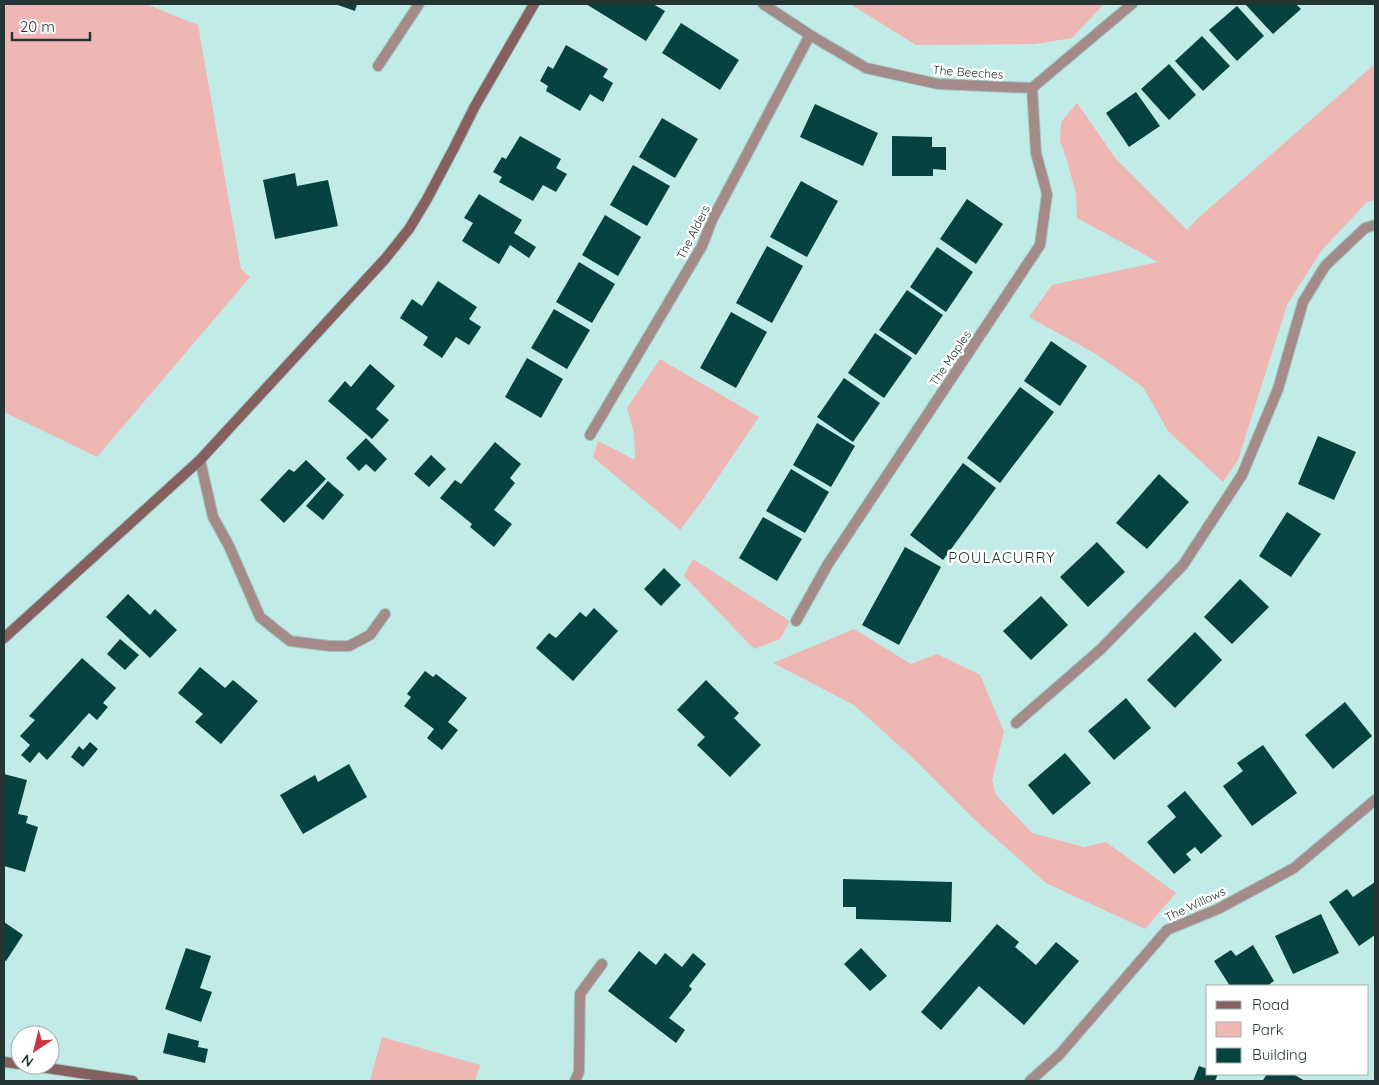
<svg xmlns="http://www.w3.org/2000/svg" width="1379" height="1085" font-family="Quicksand,sans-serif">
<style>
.green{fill:#eeb7b4}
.building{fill:#064340}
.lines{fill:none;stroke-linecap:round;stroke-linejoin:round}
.lane-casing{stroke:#a1c7c3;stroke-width:12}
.street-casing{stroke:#a1c7c3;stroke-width:12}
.secondary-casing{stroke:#a1c7c3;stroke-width:12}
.lane{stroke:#a48a88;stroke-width:10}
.street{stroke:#a48a88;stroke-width:10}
.secondary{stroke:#85605e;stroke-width:10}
.labels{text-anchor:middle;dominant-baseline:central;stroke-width:5;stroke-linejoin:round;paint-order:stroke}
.street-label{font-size:12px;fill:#243534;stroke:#fff}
.quarter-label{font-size:15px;letter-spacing:1px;fill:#243534;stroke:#fff}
</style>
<rect width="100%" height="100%" fill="#c0ebe7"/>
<!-- green -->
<path class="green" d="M4 4H146L198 25 241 269 250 277 97 457 4 412Z
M850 4H1104L1072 38 1035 44 916 45Z
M1375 64V200L1367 202 1321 251 1287 305 1238 460 1223 482 1168 431 1143 387 1096 354 1029 317 1052 285 1158 262 1077 218 1076 194 1066 157 1060 142 1061 122 1077 103 1116 159 1187 230 1197 219Z
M660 359 759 417 700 504 680 530 593 457 598 441 635 460 634 433 627 408Z
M693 559 790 621 780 639 754 649 684 576Z
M854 629 911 664 937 654 980 675 1004 732 992 780 996 795 1032 833 1084 847 1106 842 1176 893 1145 929 1046 883 976 821 915 760 854 705 773 663Z
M382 1037 480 1065 475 1081H370Z"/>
<!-- building -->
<path class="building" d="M335 4H357L355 11Z
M586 4H653L665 11 646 41Z
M1245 4H1296L1301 9 1273 34Z
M1237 6 1264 36 1237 61 1209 30Z
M681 23 739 60 720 90 662 53Z
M1202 36 1230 66 1203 91 1175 61Z
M566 45 608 69 603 77 613 83 603 102 590 94 580 111 546 91 548 86 540 81 548 66 553 69Z
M1169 64 1196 95 1169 120 1141 89Z
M1136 92 1160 126 1129 147 1106 113Z
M815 104 878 133 863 166 800 137Z
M662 118 698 139 675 178 639 157Z
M520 136 561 159 556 168 567 174 556 192 543 185 533 201 499 182 502 177 493 172 502 157 506 159Z
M892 136 932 137V147H946V170L933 169V176H892Z
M633 165 670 186 647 226 610 205Z
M295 173 297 186 328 180 338 226 275 239 263 180Z
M801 181 838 201 807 257 770 237Z
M479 194 522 220 514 233 536 247 529 258 510 245 499 264 462 241 473 223 464 218Z
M967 199 1003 224 976 264 940 239Z
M605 215 641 237 618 276 582 255Z
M767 246 803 266 772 323 736 303Z
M937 247 973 272 946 312 910 287Z
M579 262 615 284 592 323 556 302Z
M438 281 477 307 469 319 481 327 469 345 456 337 442 358 423 345 428 337 400 318 412 299 422 306Z
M907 290 943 315 916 355 879 330Z
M554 309 590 330 567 369 531 348Z
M731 312 767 332 736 388 700 368Z
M875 333 912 358 884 398 848 373Z
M1051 341 1087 366 1060 406 1024 381Z
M527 358 563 379 541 418 505 397Z
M370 364 395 386 376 409 389 420 372 439 328 401 345 381 351 387Z
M844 378 880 403 853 442 817 417Z
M1020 387 1054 412 1000 483 967 458Z
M817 423 855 446 831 487 793 465Z
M1318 436 1356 452 1334 500 1298 484Z
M366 438 387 459 375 472 366 464 359 471 346 458Z
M495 442 521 464 510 478 515 483 494 510 512 524 494 547 470 527 472 524 440 498 455 480 461 484Z
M431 455 446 469 429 487 414 474Z
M306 460 326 479 284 523 260 500 289 469 294 472Z
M963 463 996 488 943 560 910 535Z
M791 469 829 492 805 533 766 511Z
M1159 474 1189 502 1147 549 1116 523Z
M328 481 344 495 323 520 306 506Z
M1287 512 1321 534 1291 577 1259 556Z
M763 517 802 539 777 581 739 558Z
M1097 542 1125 572 1088 607 1060 577Z
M905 547 941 567 899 645 862 625Z
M664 568 681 585 661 606 644 589Z
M1240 579 1269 607 1232 644 1204 617Z
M128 594 150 615 155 609 177 630 150 658 106 617Z
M1041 596 1068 625 1031 660 1003 631Z
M594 608 618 631 573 681 536 648 549 633 556 638 580 612 586 617Z
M1195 632 1222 660 1175 708 1147 680Z
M120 639 139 655 125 670 107 654Z
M82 658 116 688 103 703 108 707 97 720 89 713 47 760 39 752 30 763 21 755 30 745 20 736 35 720 29 716Z
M200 667 225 688 233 680 258 701 221 744 195 722 203 714 178 693Z
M425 671 433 677 436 674 467 698 448 722 458 730 442 750 427 738 434 729 404 706 411 697 407 694Z
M706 680 739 713 734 718 761 745 730 777 697 745 705 737 677 710Z
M1126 698 1151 728 1114 760 1088 731Z
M1345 702 1372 736 1333 769 1305 735Z
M90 742 98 749 83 767 71 757 79 746 83 750Z
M1263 745 1297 793 1252 826 1223 786 1243 771 1237 763Z
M1065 753 1091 783 1053 815 1028 785Z
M349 764 367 797 303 834 280 795 315 775 318 782Z
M4 774 27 780 18 814 28 816 26 823 38 827 25 872 4 866Z
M1185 791 1222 836 1201 854 1195 847 1186 854 1191 860 1174 874 1147 842 1176 817 1167 806Z
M843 879 952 882 951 922 856 919V907H843Z
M1375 882V935L1359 946 1329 902 1347 889 1353 897Z
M1321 914 1339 953 1293 974 1275 936Z
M4 922 23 935 6 961 4 960Z
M997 924 1019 942 1015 947 1036 965 1056 942 1079 961 1024 1025 979 986 941 1030 921 1012Z
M1253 945 1274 981 1267 986H1230L1214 961 1231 950 1236 956Z
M186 948 211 956 200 988 212 992 201 1022 165 1009Z
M861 948 887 976 870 991 844 964Z
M639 951 656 965 665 953 682 967 693 953 706 964 689 986 692 989 669 1018 685 1030 676 1043 608 991Z
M168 1033 199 1041 198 1047 208 1049 205 1063 163 1053Z
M1199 1066 1208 1069V1074H1218L1215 1081H1193Z
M1267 1074H1293L1305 1081H1265L1263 1080Z"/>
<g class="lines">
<!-- lane casing -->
<g class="lane-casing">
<path id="lane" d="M575 1081 579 1072 580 994 602 964"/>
</g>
<!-- street casing -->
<g class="street-casing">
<path id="street" d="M763 4 810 35 866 68 938 84 1032 88 1132 4
M378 66 419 4
M590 435 702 246 712 220 810 35
M200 460 213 517 229 546 260 617 290 641 330 646H349L370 635 385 614
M796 621 828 564 1040 245 1047 194 1036 153 1032 88
M1016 723 1101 649 1183 565 1242 475 1278 389 1303 302 1325 266 1365 228 1375 225
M1030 1081 1059 1055 1167 930 1218 909 1294 868 1375 800"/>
</g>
<!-- secondary casing -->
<g class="secondary-casing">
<path id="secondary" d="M4 638 200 460 385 259 409 229 427 199 454 148 475 106 534 4
M4 1062 20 1064
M27 1065 133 1081"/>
</g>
<!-- lane -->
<use href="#lane" class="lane"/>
<!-- street -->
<use href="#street" class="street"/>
<!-- secondary -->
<use href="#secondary" class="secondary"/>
</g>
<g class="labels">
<!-- street labels -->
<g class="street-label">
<text transform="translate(968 72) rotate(4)">The Beeches</text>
<text transform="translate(693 232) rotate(-63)">The Alders</text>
<text transform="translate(950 358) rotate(-56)">The Maples</text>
<text transform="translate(1195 904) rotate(-25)">The Willows</text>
</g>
<!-- quarter labels -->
<g class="quarter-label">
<text x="1002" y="557">POULACURRY</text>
</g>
</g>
<!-- border -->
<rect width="1379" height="1085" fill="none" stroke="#243534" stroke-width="10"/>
<!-- legend -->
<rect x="1206" y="985" width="162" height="90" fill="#ffffff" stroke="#a7aeae"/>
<rect x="1216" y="1001" width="25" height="8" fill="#85605e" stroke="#a7aeae"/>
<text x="1252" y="1010" font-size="15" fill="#243534">Road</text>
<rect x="1216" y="1022" width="25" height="15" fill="#eeb7b4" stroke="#a7aeae"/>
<text x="1252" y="1035" font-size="15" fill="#243534">Park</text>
<rect x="1216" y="1048" width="25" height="15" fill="#064340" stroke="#a7aeae"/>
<text x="1252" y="1060" font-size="15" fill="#243534">Building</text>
<!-- north arrow -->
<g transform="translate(35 1050) rotate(215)"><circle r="24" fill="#ffffff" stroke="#a7aeae"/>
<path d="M0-4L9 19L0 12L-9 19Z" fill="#c8383f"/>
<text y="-8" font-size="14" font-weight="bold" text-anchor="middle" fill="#243534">N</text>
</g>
<!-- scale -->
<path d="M12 32v8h78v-8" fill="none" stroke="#243534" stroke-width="2.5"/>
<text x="20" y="32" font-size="15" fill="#243534" stroke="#ffffff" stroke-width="4" paint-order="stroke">20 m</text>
</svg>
